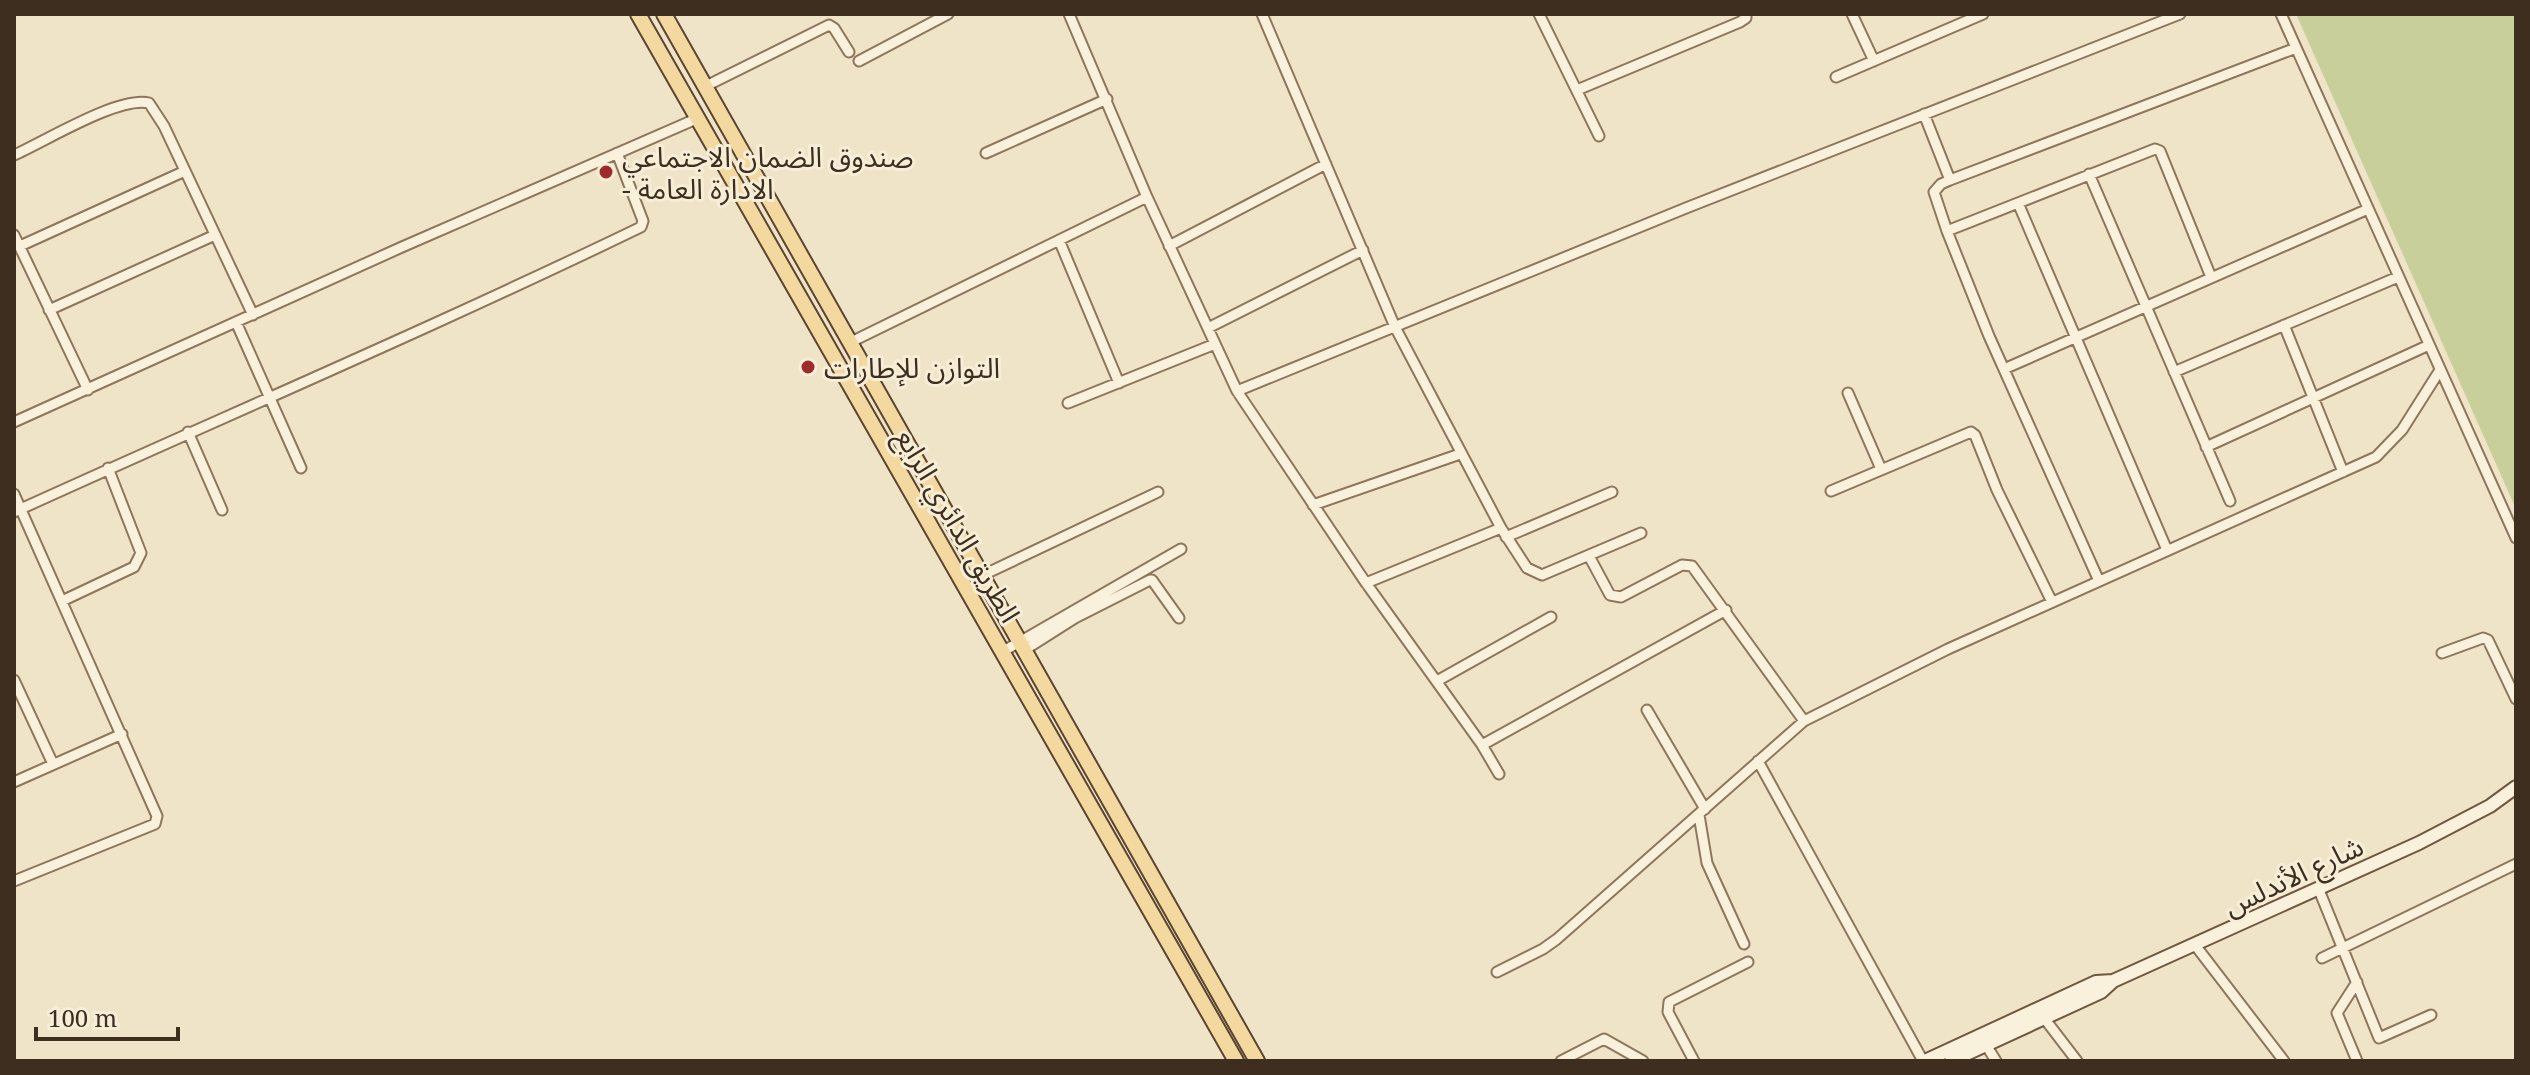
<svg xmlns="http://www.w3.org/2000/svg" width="2530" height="1075" font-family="'Noto Serif','Noto Sans Arabic',serif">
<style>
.green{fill:#c9cf9b}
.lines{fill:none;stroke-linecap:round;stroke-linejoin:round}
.minor-casing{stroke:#8d765c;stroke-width:13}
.secondary-casing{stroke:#6f573f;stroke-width:16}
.primary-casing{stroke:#5b4430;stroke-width:18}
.minor{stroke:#faf1dc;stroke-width:9}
.secondary{stroke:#faf1dc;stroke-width:12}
.primary{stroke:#f3d9a0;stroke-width:14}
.poi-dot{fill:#9e2a2b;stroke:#f7eed8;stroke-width:3}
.labels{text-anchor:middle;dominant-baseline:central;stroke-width:6;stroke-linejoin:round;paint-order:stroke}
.poi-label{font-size:28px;fill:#3d2e20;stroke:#f7eed8;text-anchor:start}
.street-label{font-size:28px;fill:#3d2e20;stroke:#f7eed8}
</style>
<rect width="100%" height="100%" fill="#f0e4c8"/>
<!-- green -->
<path class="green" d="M2296 14H2516V509Z"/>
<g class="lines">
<!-- minor casing -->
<g class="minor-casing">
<path id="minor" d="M1069 14 1147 197 1237 391 1366 583 1482 745 1499 774
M1262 14 1395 327 1501 528 1527 568 1542 575 1641 533
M1539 14 1599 136
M1852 14 1874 61
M2281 14 2516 538
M859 61 948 14
M1836 77 1983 14
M706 86 829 25 834 28 849 52
M1577 90 1740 22 1746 18V14
M1924 114 1950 180
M986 153 1107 99
M14 155C46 141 118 96 149 103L164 126 253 315
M2089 174 2230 501
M2018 203 2167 550
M1947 231 2155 149 2160 151 2211 277
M14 235 88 390
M1059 240 1119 383
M20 246 185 171
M1169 246 1326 164
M49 310 215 235
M236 322 301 468
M2284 325 2343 472
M1208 328 1363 250
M849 343 1147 197
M2004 369 2368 209
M2174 372 2398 277
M1237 391 1686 208 2180 14
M1848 393 1881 469
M1068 403 1215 344
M14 422 402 247 696 119
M188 432 222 510
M2206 447 2429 345
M1831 491 1971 432 1975 435 1997 490 2052 602
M14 494 157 816 155 824 14 881
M1313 505 1460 454
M14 512C223 417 434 327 641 227L643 221 617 153
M1506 537 1612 492
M1589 556 1610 595 1621 597 1682 565 1692 566 1804 721
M981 576 1158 492
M2099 581 1989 336 1947 231 1934 192 1941 184 1950 180 2296 48
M1366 583 1501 528
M62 601 134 567 141 553 108 468
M1023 651 1075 618 1150 580H1152L1179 618
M1002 652 1181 549
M2442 653 2483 638 2488 640 2516 699
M14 680 53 764
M1437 681 1551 617
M1647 710 1705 809
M1482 745 1726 610
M1758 761 1923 1061
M14 782 122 734
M1699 815 1707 863 1744 944
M2319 890 2379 1038 2431 1015
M2195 945 2284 1061
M2322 958 2516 864
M1497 972 1543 949 1557 939 1804 721 1948 649 2376 457 2402 430 2440 370
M2357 982 2337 1013 2357 1061
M2044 1018 2077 1061
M1986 1045 1996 1061
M1561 1061 1604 1039 1643 1061
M1694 1061 1668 1012 1669 1002 1748 962"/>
</g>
<!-- secondary casing -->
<g class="secondary-casing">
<path id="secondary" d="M1925 1061 2096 982 2113 981 2419 843 2490 806 2516 787
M1951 1061 2101 992 2113 981"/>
</g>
<!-- primary casing -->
<g class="primary-casing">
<path id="primary" d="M638 14 1236 1061
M664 14 1257 1061"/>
</g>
<!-- minor -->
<use href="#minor" class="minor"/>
<!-- secondary -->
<use href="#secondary" class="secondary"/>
<!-- primary -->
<use href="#primary" class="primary"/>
</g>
<!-- markers -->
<g class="poi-dot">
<circle cx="606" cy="172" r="8"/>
<circle cx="808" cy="367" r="8"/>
</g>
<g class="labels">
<!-- poi labels -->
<g class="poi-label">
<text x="622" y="156">صندوق الضمان الاجتماعي<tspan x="622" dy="32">- الادارة العامة</tspan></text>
<text x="824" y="367">التوازن للإطارات</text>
</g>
<!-- street labels -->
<g class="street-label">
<text transform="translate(959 525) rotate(60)">الطريق الدائري الرابع</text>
<text transform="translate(2293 875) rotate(-25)">شارع الأندلس</text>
</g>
</g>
<!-- border -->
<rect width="2530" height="1075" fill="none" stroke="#3d2e20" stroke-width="32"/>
<!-- scale -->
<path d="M36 1027v12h142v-12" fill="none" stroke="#3d2e20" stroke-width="4"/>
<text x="48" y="1027" font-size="24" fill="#3d2e20" stroke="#f7eed8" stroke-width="6" paint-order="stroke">100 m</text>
</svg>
